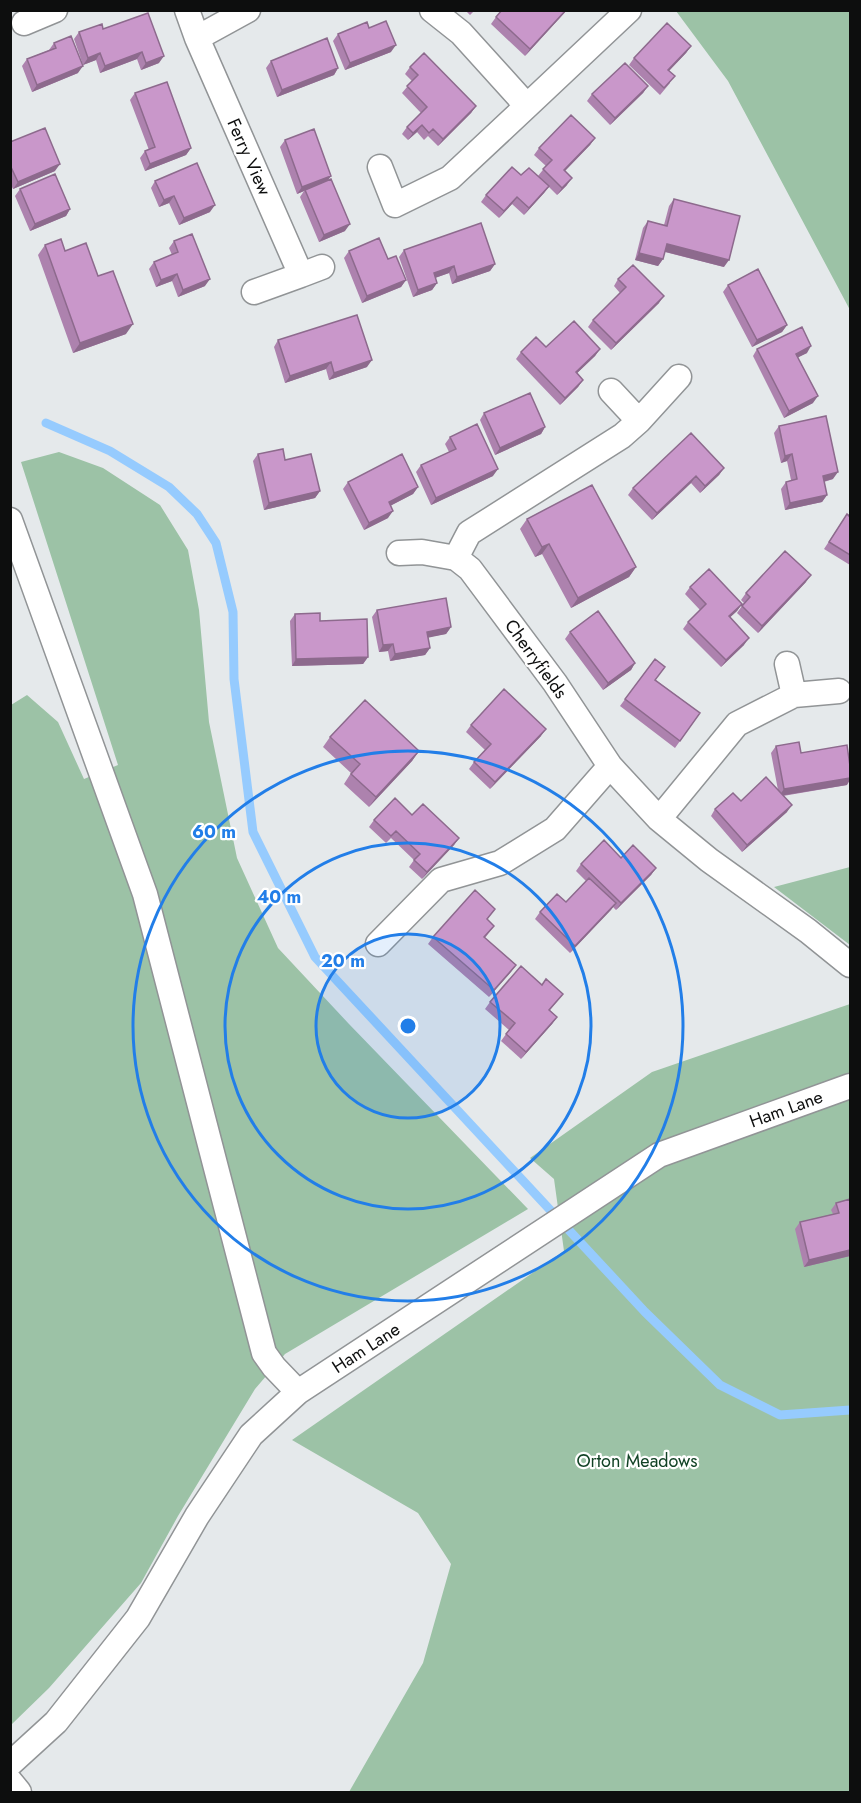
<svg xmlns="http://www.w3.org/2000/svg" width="861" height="1803" font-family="Jost,sans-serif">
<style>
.green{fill:#9cc2a6}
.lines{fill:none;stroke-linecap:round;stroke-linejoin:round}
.stream{stroke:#96cbfe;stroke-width:9}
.minor-casing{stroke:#919496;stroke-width:27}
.minor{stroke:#fff;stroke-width:24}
.wall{fill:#ad82ae}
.shaded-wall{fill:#8d6a8d}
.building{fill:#c997ca;stroke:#8d6a8d;stroke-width:1.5}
.ring{fill:none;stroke:#227ee8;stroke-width:3}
.labels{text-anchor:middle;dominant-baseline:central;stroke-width:4.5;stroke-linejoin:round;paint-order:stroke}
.street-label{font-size:18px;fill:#0d0e0e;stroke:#fff}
.park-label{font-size:18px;fill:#114225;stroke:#fff}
.centre{fill:#227ee8;stroke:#fff;stroke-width:3}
.ring-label{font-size:18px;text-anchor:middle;font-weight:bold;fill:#227ee8;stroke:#fff;stroke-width:4.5;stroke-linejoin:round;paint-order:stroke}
</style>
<rect width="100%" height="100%" fill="#e5e9eb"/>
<!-- green -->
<path class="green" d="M676 11H850V310L728 81Z
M59 452 103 468 160 505 188 550 199 610 209 722 237 858 278 948 349 1024 528 1209 285 1354 255 1389 178 1516 141 1583 49 1688 11 1725V705L27 695 58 722 84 779 118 765 21 462Z
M850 867V945L774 887Z
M850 1004V1792H349L423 1663 451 1564 418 1513 292 1440 564 1251 554 1179 530 1158 652 1072Z"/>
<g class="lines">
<!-- stream -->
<path class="stream" d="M46 423 110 451 169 487 197 514 216 543 233 612 234 679 253 832 315 957 645 1312 720 1385 780 1415 850 1410"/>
<!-- minor casing -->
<g class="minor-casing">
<path id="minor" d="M187 10 197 38 301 275 254 292
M24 23 55 10
M197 38 248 10
M527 106 629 10
M380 167 395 205 450 178 527 106 461 33 432 10
M301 275 322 267
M611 391 639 421
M10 520 145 894 264 1353 274 1367 298 1392
M399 553 422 552 456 558 470 569 555 683 610 766 659 819 709 860 808 931 850 965
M456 558 469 533 622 436 639 421 679 377
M787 664 794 695
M659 819 737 724 794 695 839 691
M378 944 441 880 500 863 555 829 610 766
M10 1764 56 1722 138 1618 197 1516 251 1435 298 1392 659 1155 850 1086
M10 1781 19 1792"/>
</g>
<!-- minor -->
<use href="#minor" class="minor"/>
</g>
<!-- wall -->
<path class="wall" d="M465 10H475L470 15Z
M567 10 525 56 491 24 496 17Z
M148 13 159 63 141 70 137 59 100 73 96 60 83 65 74 39 79 32 103 29Z
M369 28 391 52 345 70 333 41 338 34Z
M54 43 78 73 32 92 22 66 27 59 49 50Z
M691 46 686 53 669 71 670 83 660 95 629 65 634 58Z
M271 61 338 68 334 75 277 97 266 68Z
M410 67 476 106 471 113 438 146 428 136 424 140 417 132 408 140 402 134 407 127 421 113 402 93 412 81 405 74Z
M648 86 643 93 610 125 587 101 592 94Z
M135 93 191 148 186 155 145 171 140 158 145 151 149 150 130 100Z
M595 138 590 145 565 171 567 185 557 195 549 187 544 193 524 215 512 204 499 218 481 202 486 195 521 175 538 176 546 166 534 155 539 148Z
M285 140 329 180 345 231 319 242 300 197 304 191 297 194 280 147Z
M10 142 55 171 13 189 10 183Z
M155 181 210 212 179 225 169 203 159 207 151 188Z
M20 189 70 209 66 216 30 231 15 196Z
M674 199 724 267 665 252 663 259 658 266 635 260 643 228 648 221 664 225 669 206Z
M174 241 205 286 178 297 172 281 156 287 149 269 154 262 172 255 169 248Z
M45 245 65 251 98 276 126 334 73 353 38 255Z
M404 250 495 264 490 271 452 284 449 273 435 278 437 283 432 290 413 297 399 257Z
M349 251 388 259 406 280 401 287 362 303 344 258Z
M618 279 659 303 611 350 588 327 593 320 620 293 614 286Z
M728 285 787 325 782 332 752 347 723 292Z
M278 340 367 367 329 380 326 369 285 383 274 347Z
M546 347 600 349 595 356 577 373 583 380 578 387 560 405 516 359 521 352Z
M757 349 807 353 798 357 813 403 784 418 753 356Z
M484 413 545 427 541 434 495 455 480 420Z
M779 426 833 479 824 482 827 495 822 502 785 510 781 489 786 482 791 480 787 461 781 463 774 433Z
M450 437 493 476 431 505 416 472 421 465 449 452 445 444Z
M258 454 285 460 320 491 315 498 264 510 253 461Z
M724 468 719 475 700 493 691 483 652 520 628 495 633 488Z
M348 482 418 487 413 494 390 506 388 518 364 530 343 489Z
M850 512V565L824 549 847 514 848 516Z
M527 519 636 567 629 577 571 608 542 554 535 557 520 529Z
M806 582 758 633 737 613 744 603 741 600 746 593Z
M690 587 742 604 737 611 730 617 744 645 721 667 683 629 688 622 700 610 685 594Z
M377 610 451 627 446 634 428 637 430 648 425 655 390 661 388 651 379 652 372 617Z
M295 614 320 621 368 657 363 664 292 666 290 621Z
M570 632 635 663 631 670 603 690 565 639Z
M655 659 656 680 700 713 675 748 620 706Z
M471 725 541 736 490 789 469 769 474 762 485 750 466 732Z
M330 737 419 751 412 761 369 807 344 784 351 773 323 747Z
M776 746 801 753 847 785 783 796 787 812 742 852 711 816 715 809 741 801 778 790 771 753Z
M412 815 459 838 454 845 422 879 409 867 414 860 391 838 386 843 369 827 374 820Z
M621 858 656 868 651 875 616 910 613 907 570 953 535 919 540 912 566 902 586 881 576 871 581 864Z
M495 909 487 919 494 926 485 938 516 965 489 997 428 944 433 937Z
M542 985 563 994 550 1010 557 1017 552 1024 521 1059 501 1041 509 1030 485 1009 490 1002Z
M836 1203 850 1256 804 1267 795 1229 800 1222 833 1214 831 1210Z"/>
<!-- shaded-wall -->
<path class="shaded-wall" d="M566 10H567L525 56 530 49Z
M396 45 391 52 345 70 350 63Z
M691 46 686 53 663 77 668 70Z
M142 52 137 59 100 73 105 66Z
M100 53 96 60 83 65 88 58Z
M164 56 159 63 141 70 146 63Z
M83 66 78 73 32 92 37 85Z
M338 68 334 75 277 97 282 90Z
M648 86 643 93 610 125 615 118Z
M476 106 471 113 438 146 443 139Z
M422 125 417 132 408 140 413 133Z
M595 138 590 145 559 177 564 170Z
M191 148 186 155 145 171 150 164Z
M60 164 55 171 13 189 18 182Z
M331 176 326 183 305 190 304 191 297 194 302 187Z
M572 178 567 185 557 195 562 188Z
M549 186 544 193 524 215 529 208Z
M174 196 169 203 159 207 164 200Z
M517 197 512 204 499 218 504 211Z
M215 205 210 212 179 225 184 218Z
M70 209 66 216 30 231 35 224Z
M350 224 345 231 319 242 324 235Z
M667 244 729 260 724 267 662 251Z
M639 253 663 259 658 266 635 260Z
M495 264 490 271 452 284 457 277Z
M454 266 449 273 429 280 434 273Z
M177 274 172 281 156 287 161 280Z
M210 279 205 286 178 297 183 290Z
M406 280 401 287 362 303 367 296Z
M437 283 432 290 413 297 418 290Z
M664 296 659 303 611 350 616 343Z
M133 324 126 334 73 353 80 343Z
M787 325 782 332 752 347 757 340Z
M811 346 807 353 791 361 796 354Z
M600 349 595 356 571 379 576 372Z
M372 360 367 367 329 380 334 373Z
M331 362 326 369 285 383 290 376Z
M583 380 578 387 560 405 565 398Z
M818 396 813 403 784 418 789 411Z
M545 427 541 434 495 455 500 448Z
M792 454 787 461 781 463 785 456Z
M724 468 719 475 700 493 705 486Z
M498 469 493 476 431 505 436 498Z
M838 472 833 479 818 483 823 476Z
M696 476 691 483 652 520 657 513Z
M418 487 413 494 384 509 389 502Z
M320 491 315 498 264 510 269 503Z
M827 495 822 502 785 510 790 503Z
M393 511 388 518 364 530 369 523Z
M549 544 542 554 535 557 542 547Z
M636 567 629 577 571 608 578 598Z
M811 575 806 582 758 633 762 626Z
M742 604 737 611 724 623 729 616Z
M451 627 446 634 422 639 427 632Z
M749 638 744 645 721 667 726 660Z
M393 644 388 651 379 652 383 645Z
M430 648 425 655 390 661 395 654Z
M368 657 363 664 292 666 296 659Z
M635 663 631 670 603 690 608 683Z
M546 729 541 736 490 789 495 782Z
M419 751 412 761 369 807 376 797Z
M850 778V780L847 785 779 796 784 789Z
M792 805 787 812 742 852 747 845Z
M459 838 454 845 422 879 427 872Z
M656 868 651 875 616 910 621 903Z
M616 903 611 910 570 953 575 946Z
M516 965 511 972 489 997 494 990Z
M557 1017 552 1024 521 1059 526 1052Z
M850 1250V1256L804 1267 809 1260Z"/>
<!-- building -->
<path class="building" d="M502 10H566L530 49 496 17Z
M148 13 164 56 146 63 142 52 105 66 100 53 88 58 79 32 102 24 103 29Z
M386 21 396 45 350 63 338 34 367 22 369 28Z
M667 23 691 46 668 70 675 76 664 88 634 58Z
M71 36 83 66 37 85 27 59 56 48 54 43Z
M327 38 338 68 282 90 271 61Z
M424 53 476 106 443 139 433 129 429 133 422 125 413 133 407 127 427 107 407 86 418 75 410 67Z
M625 63 648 86 615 118 592 94Z
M167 82 191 148 150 164 145 151 155 147 135 93Z
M571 115 595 138 564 170 572 178 562 188 543 169 552 160 539 148Z
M45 128 60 164 18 182 10 165V142Z
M314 129 331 176 302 187 285 140Z
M197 163 215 205 184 218 174 196 164 200 155 181Z
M512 167 521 175 529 168 549 186 529 208 517 197 504 211 486 195Z
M55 174 70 209 35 224 20 189Z
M331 179 350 224 324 235 305 190Z
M674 199 740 216 729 260 667 244 663 259 639 253 648 221 667 226Z
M481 223 495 264 457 277 454 266 434 273 437 283 418 290 404 250Z
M192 234 210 279 183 290 177 274 161 280 154 262 178 252 174 241Z
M379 238 388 259 396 256 406 280 367 296 349 251Z
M61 239 65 251 86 243 98 276 113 271 133 324 80 343 45 245Z
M633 265 664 296 616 343 593 320 626 287 618 279Z
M758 269 787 325 757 340 728 285Z
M357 315 372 360 334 373 331 362 290 376 278 340Z
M574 321 600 349 576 372 583 380 565 398 521 352 536 337 546 347Z
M802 327 811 346 796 354 818 396 789 411 757 349Z
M530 393 545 427 500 448 484 413Z
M826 416 838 472 823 476 827 495 790 503 786 482 797 479 792 454 785 456 779 426Z
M477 424 498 469 436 498 421 465 456 449 450 437Z
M691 433 724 468 705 486 696 476 657 513 633 488Z
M283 449 285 460 311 454 320 491 269 503 258 454Z
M402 454 418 487 389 502 393 511 369 523 348 482Z
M592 485 636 567 578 598 549 544 542 547 527 519Z
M850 513V555L829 542 847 514 849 516Z
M785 551 811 575 762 626 742 606 750 597 746 593Z
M709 569 742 604 729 616 749 638 726 660 688 622 706 604 690 587Z
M446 598 451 627 427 632 430 648 395 654 393 644 383 645 377 610Z
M598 611 635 663 608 683 570 632Z
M320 613V621L367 619 368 657 296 659 295 614Z
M655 659 665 667 655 680 700 713 680 741 625 699Z
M504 689 546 729 495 782 474 762 491 744 471 725Z
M365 700 419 751 376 797 351 774 360 764 330 737Z
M799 742 801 753 847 745 850 766V778L784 789 776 746Z
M766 777 792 805 747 845 715 809 733 793 741 801Z
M395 798 412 815 423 804 459 838 427 872 414 860 420 854 396 831 391 836 374 820Z
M604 840 621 858 633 845 656 868 621 903 581 864Z
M589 878 616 903 575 946 540 912 557 894 566 902Z
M475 890 495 909 487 919 494 926 484 937 516 965 494 990 433 937Z
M521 966 542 985 546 979 563 994 549 1010 557 1017 526 1052 506 1034 515 1023 490 1002Z
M850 1199V1250L809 1260 800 1222 839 1213 836 1203Z"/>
<!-- distance rings -->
<circle cx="408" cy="1026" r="92" fill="#227ee8" fill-opacity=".12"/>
<g class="ring">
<circle cx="408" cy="1026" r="92"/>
<circle cx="408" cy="1026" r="183"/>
<circle cx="408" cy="1026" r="275"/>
</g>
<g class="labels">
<!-- street labels -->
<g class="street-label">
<text transform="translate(249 157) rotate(66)">Ferry View</text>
<text transform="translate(536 659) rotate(54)">Cherryfields</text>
<text transform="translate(786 1109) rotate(-20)">Ham Lane</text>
<text transform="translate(366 1348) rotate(-33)">Ham Lane</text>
</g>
<!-- park labels -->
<g class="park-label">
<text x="637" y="1461">Orton Meadows</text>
</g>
</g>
<circle cx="408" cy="1026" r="9" class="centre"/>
<g class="ring-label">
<text x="214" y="838">60 m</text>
<text x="279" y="903">40 m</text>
<text x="343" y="967">20 m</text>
</g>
<!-- border -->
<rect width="861" height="1803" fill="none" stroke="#0d0e0e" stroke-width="24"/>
</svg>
